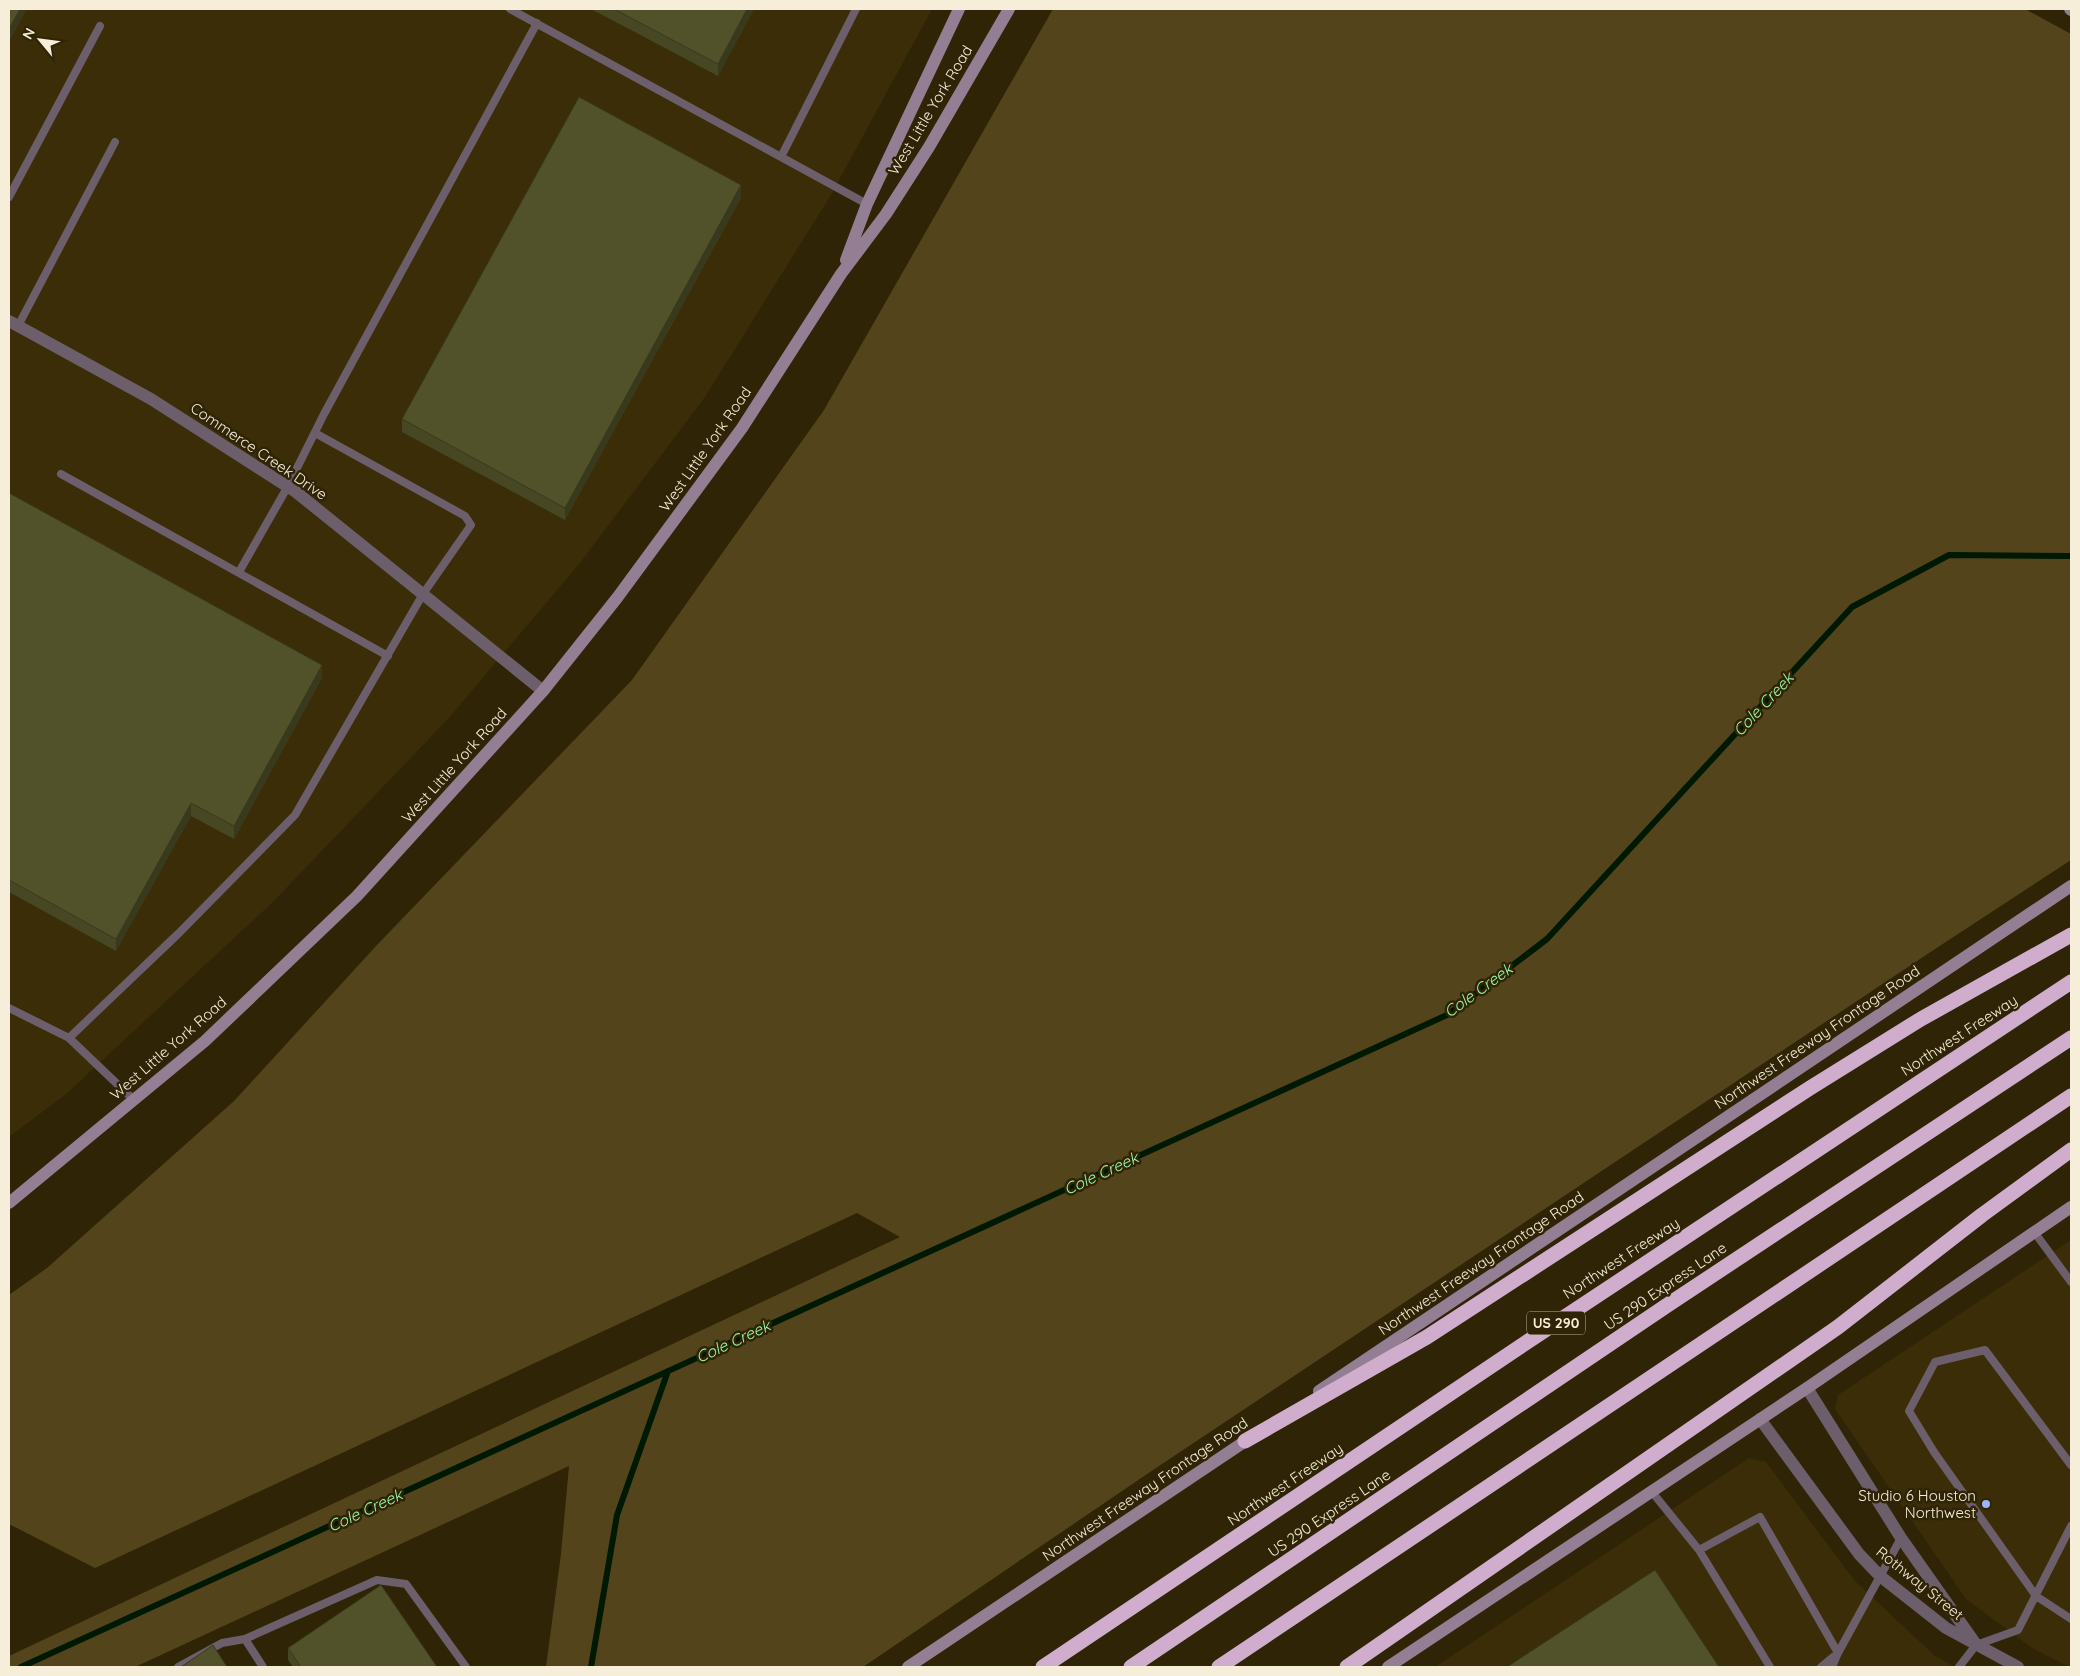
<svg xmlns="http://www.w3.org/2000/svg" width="2080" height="1676" font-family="Quicksand,sans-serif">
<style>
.built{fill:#3a2d07}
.green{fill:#54441c}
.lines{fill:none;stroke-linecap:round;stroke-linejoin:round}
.stream{stroke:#001903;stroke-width:6}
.lane{stroke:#6c5e6b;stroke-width:8}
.street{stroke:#6c5e6b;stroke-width:12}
.secondary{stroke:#947e93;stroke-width:12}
.highway{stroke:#d0adcd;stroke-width:15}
.wall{fill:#474724}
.shaded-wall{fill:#39391d}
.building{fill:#52522a;stroke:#39391d}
.poi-dot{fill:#9ab5fd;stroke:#2f2406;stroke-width:2}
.labels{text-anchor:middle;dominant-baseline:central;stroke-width:5;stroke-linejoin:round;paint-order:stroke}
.shield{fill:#2f2406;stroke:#bbb19a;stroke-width:1}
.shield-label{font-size:14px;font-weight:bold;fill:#f7eed9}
.street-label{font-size:15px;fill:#f7eed9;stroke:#2f2406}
.poi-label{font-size:15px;fill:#f7eed9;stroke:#2f2406;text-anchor:end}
.water-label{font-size:16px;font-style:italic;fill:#98fcaa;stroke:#2f2406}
</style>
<rect width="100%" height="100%" fill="#2f2406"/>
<!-- built -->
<path class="built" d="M9 9H932L831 195 705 397 580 563 448 719 273 902 65 1095 9 1137Z
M2071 1240V1667H2069L2032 1648 1966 1599 1835 1409 1838 1395Z
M1749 1458 1766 1462 1855 1581 1935 1656 1955 1667H1435Z"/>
<!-- green -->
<path class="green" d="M1053 9H2025L2071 34V860L1929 953 1156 1468 863 1667H546L561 1554 569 1466 135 1667H9V1656L900 1237 857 1213 95 1568 9 1524V1295L47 1268 234 1101 376 946 632 680 824 410Z"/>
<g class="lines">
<!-- stream -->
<path class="stream" d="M21 1667 1449 1014 1547 939 1852 607 1949 555 2071 556
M591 1667 617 1515 668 1371"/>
<!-- lane -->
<path class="lane" d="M510 9 867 204
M781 157 856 9
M9 197 100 26
M18 326 115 142
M61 474 388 656
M239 572 288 486 324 414 537 23
M9 1008 69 1038 134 1100
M69 1038 179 933 295 815 423 594 471 525 465 516 315 433
M2035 1233 2071 1282
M2071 1465 1985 1350 1935 1362 1909 1411 1934 1452 2036 1596 2071 1619
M1652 1492 1699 1550 1770 1667
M1699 1550 1760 1517 1838 1653 1832 1667
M245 1639 377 1580 406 1584 466 1667
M178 1667 222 1643 245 1639 263 1667
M1821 1667 1838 1653 1901 1538
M1959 1667 1976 1645 2018 1630 2071 1526"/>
<!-- street -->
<path class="street" d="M9 321 151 399 296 492 543 691
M1807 1388 1901 1538 1975 1643
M1760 1419 1859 1554 1880 1576 1946 1628 2018 1667"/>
<!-- secondary -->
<path class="secondary" d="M2070 9 2071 10
M846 260 867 204 959 9
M9 1203 205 1041 357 896 543 691 617 598 742 428 841 274 886 214 929 147 1009 9
M1319 1391 2071 886
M908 1667 1253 1436
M1388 1667 1807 1388 2071 1207"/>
<!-- highway -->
<path class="highway" d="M1245 1441 1427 1337 1810 1088 1921 1019 2071 935
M1043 1667 1530 1340 2071 982
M1131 1667 1669 1304 2071 1038
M1219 1667 2071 1096
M1347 1667 1838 1327 1982 1215 2071 1150"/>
</g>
<!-- wall -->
<path class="wall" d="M591 9H754L718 76Z
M741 198 565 520 402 432V419Z
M9 493 322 678 234 839 191 816 116 951 9 892Z
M288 1648 437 1667H293L288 1660Z"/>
<!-- shaded-wall -->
<path class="shaded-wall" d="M20 9H27L9 42V29Z
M747 9H754L718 76V64Z
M741 185V198L565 520V508Z
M322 665V678L234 839V826Z
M191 803V816L116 951V939Z"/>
<!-- building -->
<path class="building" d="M9 9H20L9 29Z
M614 9H747L718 64Z
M579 97 741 185 565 508 402 419Z
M9 493 322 665 234 826 191 803 116 939 9 880Z
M1655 1570 1719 1667H1507Z
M381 1585 437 1667H301L288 1648Z
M213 1645 227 1667H181Z"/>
<!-- markers -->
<circle class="poi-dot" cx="1986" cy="1504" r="5"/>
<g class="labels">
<!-- shield labels -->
<rect class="shield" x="1527" y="1311.5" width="58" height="23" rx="4"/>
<g class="shield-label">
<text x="1556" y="1323">US 290</text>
</g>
<!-- street labels -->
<g class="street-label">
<text transform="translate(930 110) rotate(-59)">West Little York Road</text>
<text transform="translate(705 449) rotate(-55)">West Little York Road</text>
<text transform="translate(259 451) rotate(34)">Commerce Creek Drive</text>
<text transform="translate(454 765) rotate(-48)">West Little York Road</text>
<text transform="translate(1959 1035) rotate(-33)">Northwest Freeway</text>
<text transform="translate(1817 1037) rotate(-34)">Northwest Freeway Frontage Road</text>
<text transform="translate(168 1048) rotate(-41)">West Little York Road</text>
<text transform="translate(1621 1258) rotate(-33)">Northwest Freeway</text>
<text transform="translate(1481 1263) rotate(-34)">Northwest Freeway Frontage Road</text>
<text transform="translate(1665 1286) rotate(-34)">US 290 Express Lane</text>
<text transform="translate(1285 1484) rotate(-34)">Northwest Freeway</text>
<text transform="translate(1145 1489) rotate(-34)">Northwest Freeway Frontage Road</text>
<text transform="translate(1329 1513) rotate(-34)">US 290 Express Lane</text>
<text transform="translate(1920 1583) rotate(39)">Rothway Street</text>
</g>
<!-- poi labels -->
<g class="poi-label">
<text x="1976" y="1495">Studio 6 Houston<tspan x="1976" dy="17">Northwest</tspan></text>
</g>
<!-- water labels -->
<g class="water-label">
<text transform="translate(1763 704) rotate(-47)">Cole Creek</text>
<text transform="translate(1478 990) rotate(-36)">Cole Creek</text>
<text transform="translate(1101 1173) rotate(-25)">Cole Creek</text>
<text transform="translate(733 1341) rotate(-25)">Cole Creek</text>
<text transform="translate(365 1510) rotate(-25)">Cole Creek</text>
</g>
</g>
<!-- border -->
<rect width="2080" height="1676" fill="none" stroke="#f7eed9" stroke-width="20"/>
<!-- north arrow -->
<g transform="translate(40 40) rotate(299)" stroke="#2f2406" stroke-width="4" paint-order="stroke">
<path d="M0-4L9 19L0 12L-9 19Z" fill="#f7eed9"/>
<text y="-8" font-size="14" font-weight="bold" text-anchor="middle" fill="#f7eed9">N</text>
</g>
</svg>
